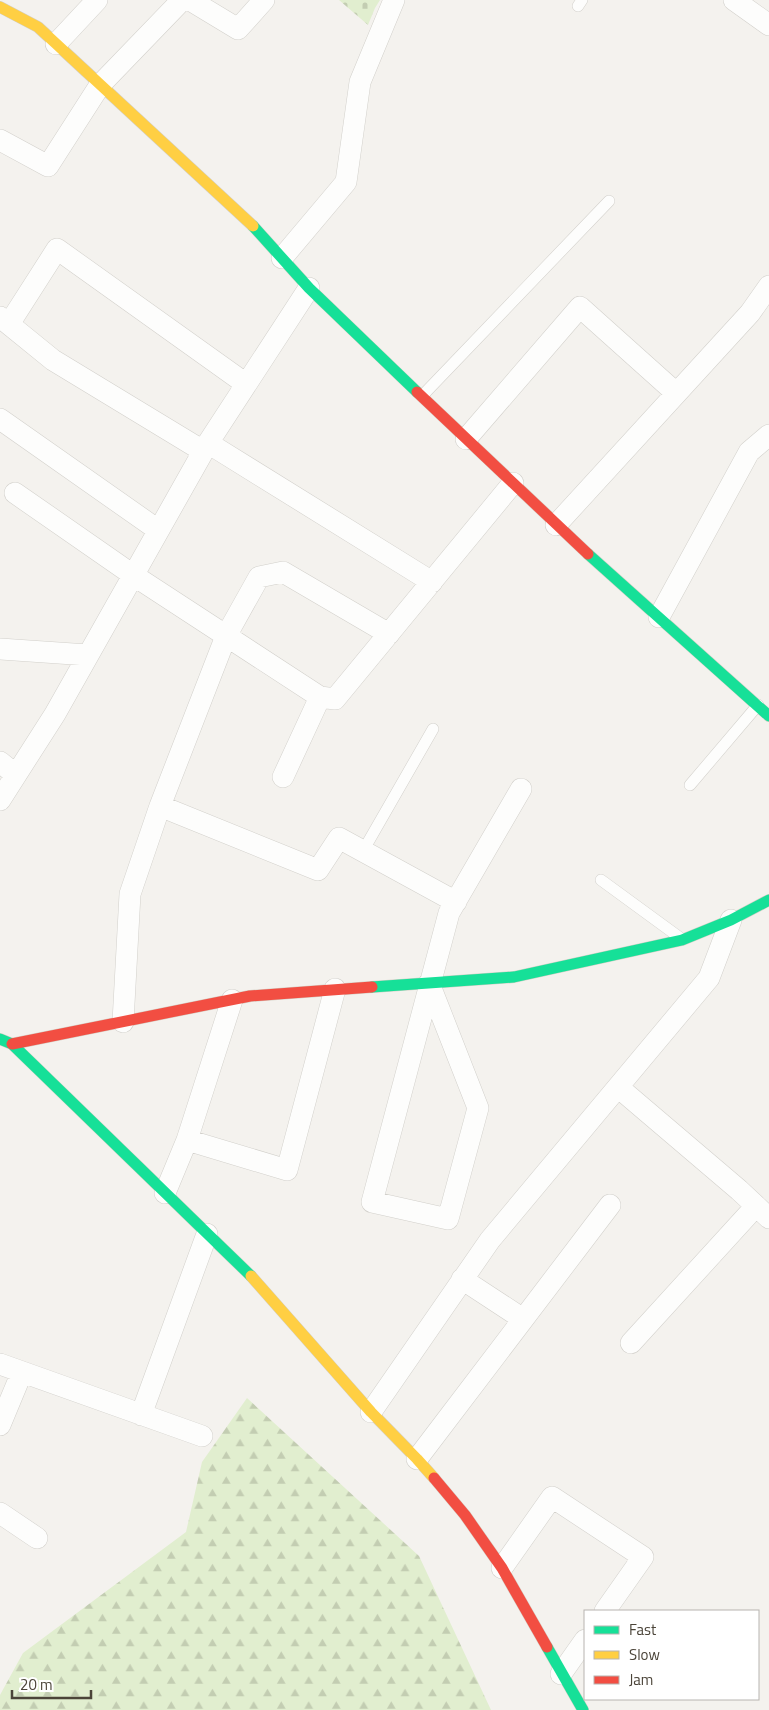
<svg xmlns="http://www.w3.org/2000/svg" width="769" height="1710" font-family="'Titillium Web',sans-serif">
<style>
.forest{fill:url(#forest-firs)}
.cemetery{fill:url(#cemetery-stones)}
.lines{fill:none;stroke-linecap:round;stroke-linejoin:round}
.lane-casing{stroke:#d2d0cb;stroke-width:12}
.street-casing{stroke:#d2d0cb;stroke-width:22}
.fast-casing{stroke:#d3cfc5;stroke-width:12}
.slow-casing{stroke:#d3cfc5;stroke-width:12}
.jam-casing{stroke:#d3cfc5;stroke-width:12}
.lane{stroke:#fdfdfc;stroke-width:11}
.street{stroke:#fdfdfc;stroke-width:21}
.fast{stroke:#16e098;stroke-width:11}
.slow{stroke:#ffcf43;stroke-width:11}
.jam{stroke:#f24e42;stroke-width:11}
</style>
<defs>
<pattern id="forest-firs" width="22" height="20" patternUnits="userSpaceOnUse" patternTransform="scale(1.25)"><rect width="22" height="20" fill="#e1eecf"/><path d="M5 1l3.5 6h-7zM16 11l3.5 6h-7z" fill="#c3cdb2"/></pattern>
<pattern id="cemetery-stones" width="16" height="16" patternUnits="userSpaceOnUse" patternTransform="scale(1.25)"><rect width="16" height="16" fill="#e1eecf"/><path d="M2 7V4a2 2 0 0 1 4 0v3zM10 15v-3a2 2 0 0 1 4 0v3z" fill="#c3cdb2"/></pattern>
</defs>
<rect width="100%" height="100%" fill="#f4f2ee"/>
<!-- forest -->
<path class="forest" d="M247 1398 419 1556 491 1710H0V1695L23 1653 186 1532 202 1462Z"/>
<!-- cemetery -->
<path class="cemetery" d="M339 0H380L375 8 368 25Z"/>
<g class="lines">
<!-- lane casing -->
<g class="lane-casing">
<path id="lane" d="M578 6 582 0
M422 396 609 201
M690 785 758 705
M363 851 433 729
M601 880 679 937"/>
</g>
<!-- street casing -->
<g class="street-casing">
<path id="street" d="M190 0 238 29 264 0
M734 0 769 25
M56 44 97 0
M0 140 48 166 100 85 182 0
M282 258 346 182 360 82 394 0
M0 317 53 360 203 451
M9 324 57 249 246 384
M0 419 158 530
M466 439 580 307 676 393
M208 443 309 288
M15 493 133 575 320 697
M556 525 750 313 769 286
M659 617 749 452 769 435
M0 649 88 655
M0 762 16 775
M283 777 320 697 335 699 513 483
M0 800 55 714 208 443 432 582
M160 806 226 636 259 577 283 572 389 634
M429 983 478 1108 448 1219 372 1202 449 913 521 789
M232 1000 187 1140 287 1170 335 989
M123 1022 130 894 160 806 318 870 339 838 456 902
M618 1087 739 1190 769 1218
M165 1193 187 1140
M462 1279 523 1319
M631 1343 756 1206
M0 1364 202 1436
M371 1412 490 1240 709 978 731 920
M141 1415 207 1234
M0 1425 22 1372
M417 1459 610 1205
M0 1513 37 1538
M502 1568 552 1497 643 1557 605 1611
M561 1674 585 1640"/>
</g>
<!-- fast casing -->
<g class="fast-casing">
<path id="fast" d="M253 226 309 288 417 392
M588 554 769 716
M372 987 514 977 682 940 731 920 769 900
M0 1039 12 1044 251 1276
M547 1647 583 1710"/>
</g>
<!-- slow casing -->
<g class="slow-casing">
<path id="slow" d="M0 7 38 27 253 226
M251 1276 371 1412 417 1459 434 1478"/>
</g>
<!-- jam casing -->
<g class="jam-casing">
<path id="jam" d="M417 392 588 554
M12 1044 250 996 372 987
M434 1478 465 1515 502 1568 547 1647"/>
</g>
<!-- lane -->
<use href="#lane" class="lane"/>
<!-- street -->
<use href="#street" class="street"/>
<!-- fast -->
<use href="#fast" class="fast"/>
<!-- slow -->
<use href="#slow" class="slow"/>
<!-- jam -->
<use href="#jam" class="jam"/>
</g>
<!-- legend -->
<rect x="584" y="1610" width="175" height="90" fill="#ffffff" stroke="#b7b4b0"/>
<rect x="594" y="1626" width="25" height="8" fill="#16e098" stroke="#b7b4b0"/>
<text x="629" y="1635" font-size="15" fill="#4b4439">Fast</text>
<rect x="594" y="1651" width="25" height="8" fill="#ffcf43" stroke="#b7b4b0"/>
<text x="629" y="1660" font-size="15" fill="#4b4439">Slow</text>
<rect x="594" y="1676" width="25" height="8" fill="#f24e42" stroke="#b7b4b0"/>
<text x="629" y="1685" font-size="15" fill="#4b4439">Jam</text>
<!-- scale -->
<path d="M12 1690v8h79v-8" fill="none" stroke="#4b4439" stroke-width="2.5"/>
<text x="20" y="1690" font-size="15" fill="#4b4439" stroke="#ffffff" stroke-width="4" paint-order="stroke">20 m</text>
</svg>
